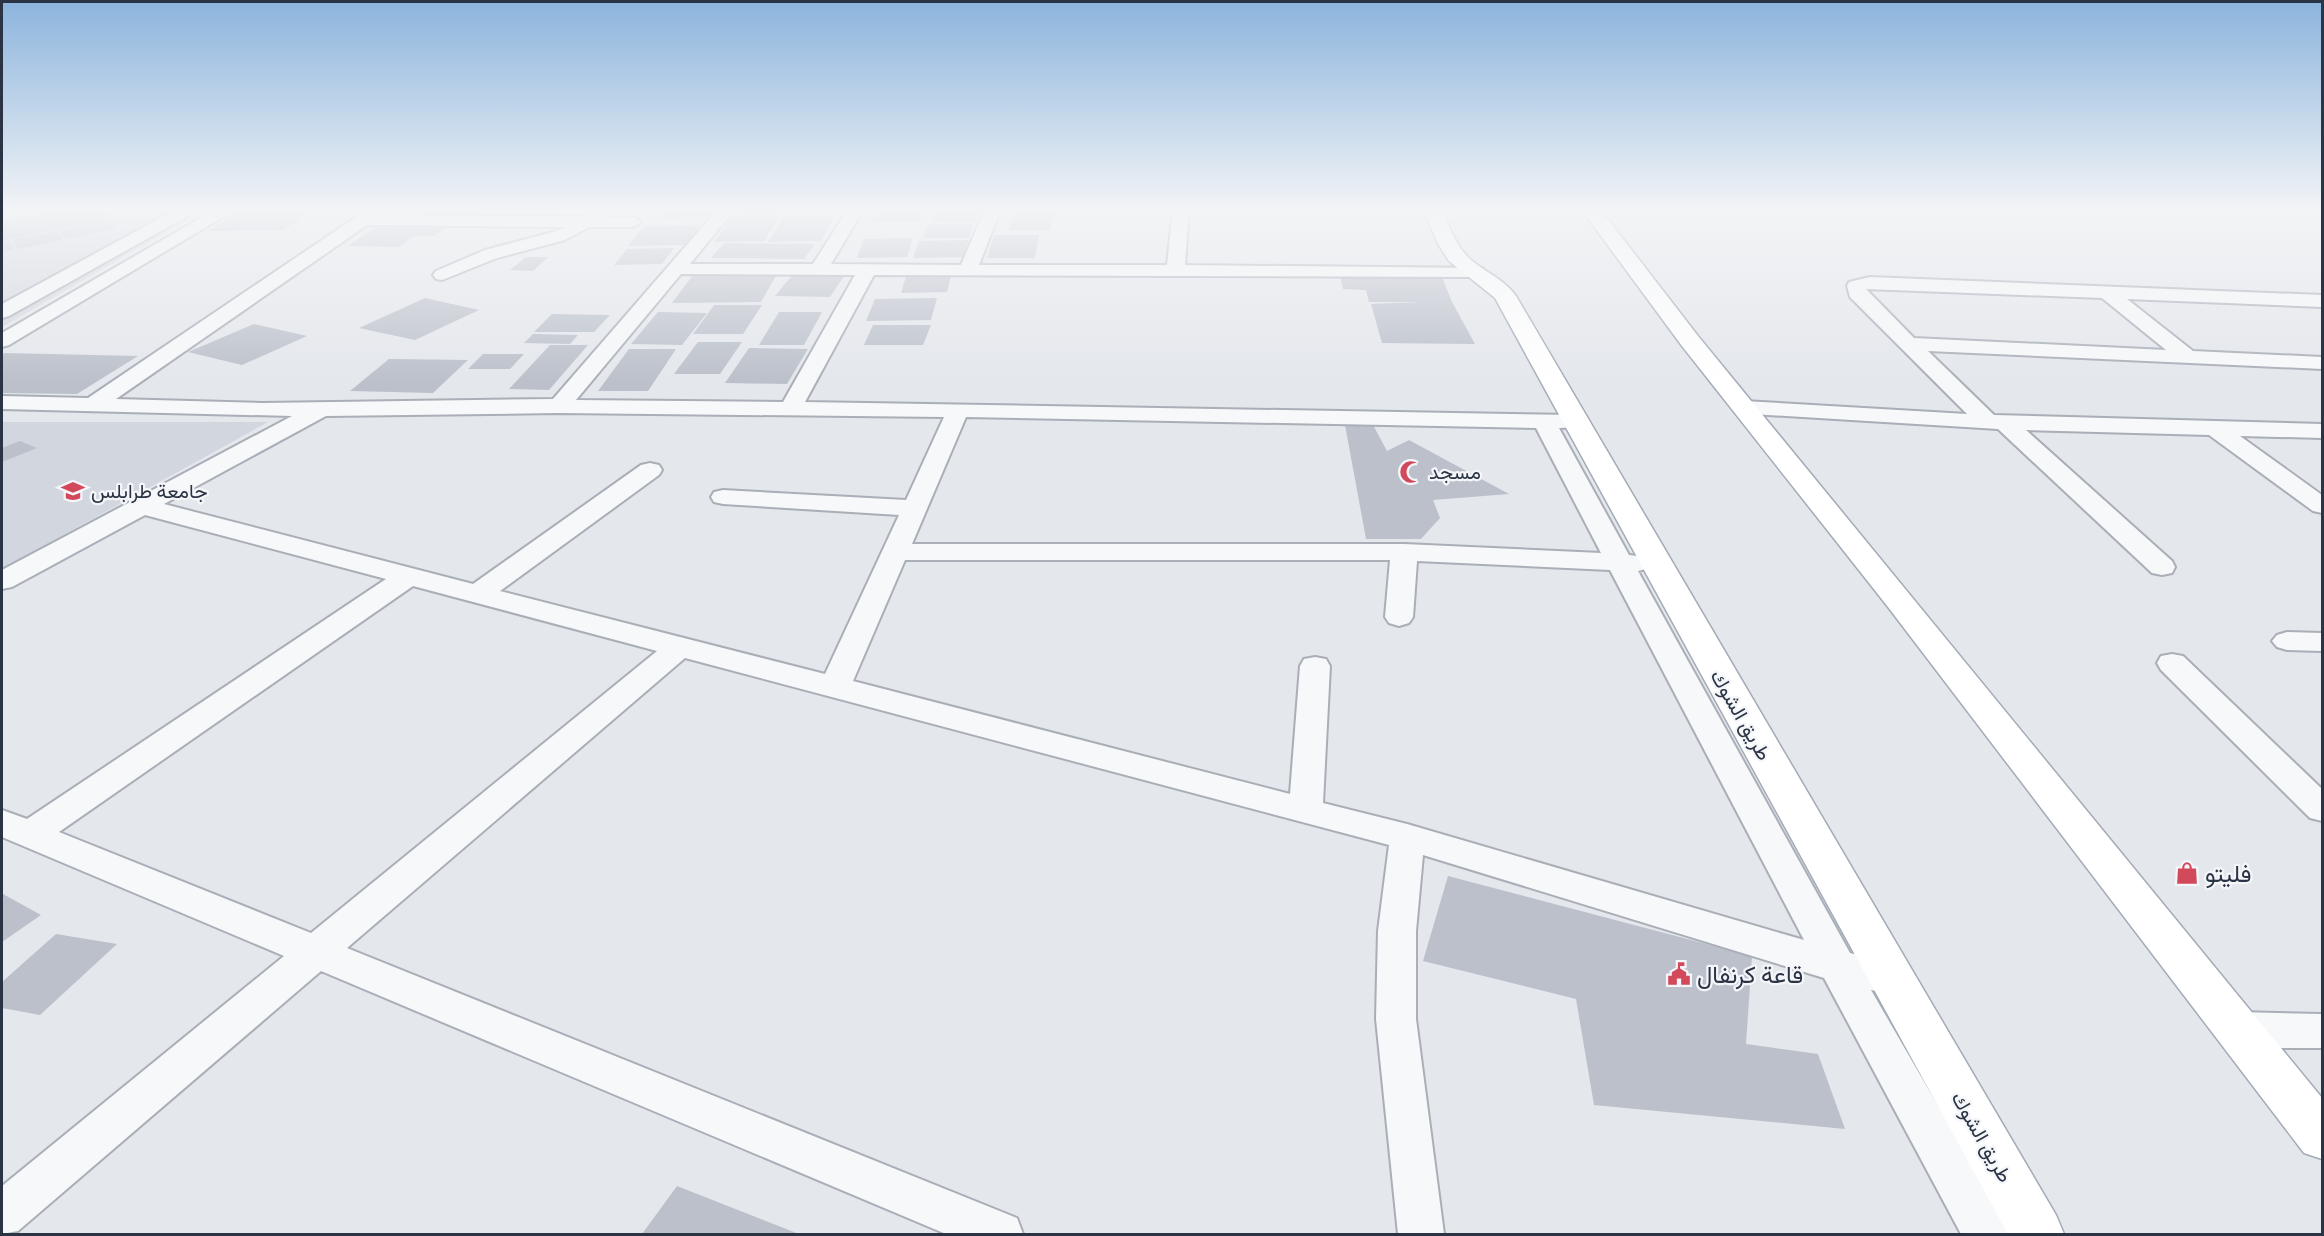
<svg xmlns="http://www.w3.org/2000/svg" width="2324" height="1236" font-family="Cabin,Vazirmatn,sans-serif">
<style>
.built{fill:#d2d6de}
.building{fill:#bbc0ca}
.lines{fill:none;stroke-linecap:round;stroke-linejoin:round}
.minor-casing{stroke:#a9aeb7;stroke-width:4}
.major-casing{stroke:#a3abb8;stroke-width:3}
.minor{fill:#f7f8fa;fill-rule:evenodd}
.major{fill:#fff;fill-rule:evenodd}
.labels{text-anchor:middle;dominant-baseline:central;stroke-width:4.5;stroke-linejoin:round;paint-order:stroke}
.poi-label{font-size:20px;fill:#2b3445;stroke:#f4f6f9;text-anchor:start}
.street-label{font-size:20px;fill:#2b3445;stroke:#f4f6f9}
.near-poi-label{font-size:24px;fill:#2b3445;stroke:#f4f6f9;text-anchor:start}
</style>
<rect width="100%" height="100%" fill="#e4e7ec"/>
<!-- built -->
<path class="built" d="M2 209H207L2 327Z
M2 422H268L2 569Z"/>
<!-- building -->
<path class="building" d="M67 209H102L110 218 2 241V222Z
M243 209H314L283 230 208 231Z
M671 209H717L710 218 663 219Z
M748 209H782L777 215H743Z
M792 209H837L835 213H789Z
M878 209H923L918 221H872Z
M937 209H981L976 222 931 221Z
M1015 209H1056L1050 230H1008Z
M783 217H834L821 241 768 242Z
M731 218H779L764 241 714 242Z
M109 220 116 228 66 239 59 230Z
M928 224H973L969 238H923Z
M700 225 686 245 628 246 644 226Z
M374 228H445L435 236H414L399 247 348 246Z
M58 231 62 240 17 249 14 239Z
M994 235H1039L1035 258H987Z
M913 238 907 257 857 258 864 239Z
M968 240 964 257 913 258 919 241Z
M9 241 13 249 2 252V242Z
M724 243 815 244 804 259 711 258Z
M674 248 662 264 614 265 627 249Z
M526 257H548L533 271 510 270Z
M952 272 947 292 901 293 907 273Z
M777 274 761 302 672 303 693 275Z
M793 274 845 275 830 297 775 296Z
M1340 276 1442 277 1452 302 1475 344 1382 343 1371 304 1421 302H1369L1366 290 1343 289Z
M425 298 479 310 415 340 359 328Z
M937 298 931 320 866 321 875 299Z
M714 305H762L743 334H693Z
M658 312 707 313 682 345 631 344Z
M779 312H822L804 345H759Z
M552 314 610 315 594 332H534Z
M254 324 307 336 242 365 188 352Z
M873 325H931L923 345H864Z
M533 334 578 335 570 344 524 343Z
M698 342H742L720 374H674Z
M550 345H588L549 390 509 389Z
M749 348 808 349 787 384 725 383Z
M629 349H676L648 391H598Z
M4 353 138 356 77 394 2 393V355Z
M483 354H524L510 369H468Z
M389 359 468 360 433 393 350 391Z
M1345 425H1373L1387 451 1409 440 1509 494 1433 500 1440 518 1421 539H1366Z
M20 441 37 448 2 462V448Z
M1448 876 1752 956 1746 1044 1818 1054 1845 1129 1594 1105 1576 999 1423 961Z
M3 894 41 915 2 942V895Z
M56 934 117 944 40 1015 2 1008V982Z
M677 1186 799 1234H642Z"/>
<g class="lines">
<!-- minor casing -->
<g class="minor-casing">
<path id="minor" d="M177 209H197L195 212 9 316 2 318V304Z
M216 209H236L9 345 2 347V333Z
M368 209H387L381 215 633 217 641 222 633 227H589L565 240 497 258 442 280 436 279 433 275 436 271 485 250 553 232 566 227 367 225 116 399 262 403 553 399 718 209H735L690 264H813L848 209H864L831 264 961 265 985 209H1001L979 265H1167L1173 209H1189L1185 265 1482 268 1485 272 1482 276 1476 277 874 275 805 402 1575 415 1583 417 1586 422 1583 427 1559 428 1629 555 1646 557 1650 563 1646 569 1638 571 1850 953 1905 966 1911 978 1905 990 1891 994 1871 990 2003 1218 2009 1234H1961L1824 978 1423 855 1416 931V1019L1444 1234H1398L1376 1019 1378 931 1389 845 685 658 347 948 1017 1218 1023 1234H946L321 971 18 1231 2 1234V1186L284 956 2 837V810L27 819 386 579 145 515 12 587 2 589V570L292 416 2 409V396L88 398ZM681 274 855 275 783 402 576 400ZM559 413 944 417 906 500 723 490 714 492 711 497 714 502 723 504 899 515 825 674 500 591 659 475 662 470 659 465 650 463 641 465 473 584 164 504 326 416ZM966 417 1536 428 1601 553 1404 544H912ZM905 560H1390L1385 617 1389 623 1399 626 1409 623 1413 617 1417 561 1610 570 1804 940 1407 824 1323 803 1330 666 1326 659 1315 657 1304 659 1300 666 1290 794 853 681ZM413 586 657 651 311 933 59 832Z
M1870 277 2322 295V307L2127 299 2193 351 2322 357V369L1928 351 1994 415 2322 424V438L2240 436 2322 495V513L2313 511 2209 435 2026 430 2172 561 2175 567 2172 573 2162 575 2152 573 1998 429 1736 413 1733 408 1736 403 1744 401 1967 414 1850 297 1847 286 1849 282ZM1866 289 2102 298 2166 350 1914 338Z
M2287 632 2322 633V651L2287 650 2277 647 2272 641 2277 635Z
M2172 654 2183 656 2322 789V821L2310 818 2161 670 2157 663 2161 656Z
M2239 1012 2322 1014V1048H2239L2225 1042 2219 1030 2225 1018Z"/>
</g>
<!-- major casing -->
<g class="major-casing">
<path id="major" d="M1423 209H1441C1449 225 1455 245 1469 258 1484 272 1503 278 1516 296L2056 1215 2064 1234H2008L1495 298 1449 261 1438 244Z
M1581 209H1600L1698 336 2322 1098V1159L2304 1153 1888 607 1682 346Z"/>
</g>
<!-- minor -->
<use href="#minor" class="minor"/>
<!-- major -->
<use href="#major" class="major"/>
</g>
<!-- sky -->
<linearGradient id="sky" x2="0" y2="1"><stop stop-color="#8bb4dd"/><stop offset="0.55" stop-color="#f3f4f6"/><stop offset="1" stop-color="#f3f4f6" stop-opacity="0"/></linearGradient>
<rect width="2324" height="382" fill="url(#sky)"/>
<!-- icons -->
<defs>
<g id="mosque-bare" transform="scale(1.8)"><path d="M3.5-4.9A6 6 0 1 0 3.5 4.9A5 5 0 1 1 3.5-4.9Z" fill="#d1495b" stroke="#f4f6f9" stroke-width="2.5" paint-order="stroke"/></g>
<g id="university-bare" transform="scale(1.8)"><path d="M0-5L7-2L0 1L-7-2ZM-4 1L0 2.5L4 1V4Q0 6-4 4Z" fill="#d1495b" stroke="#f4f6f9" stroke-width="2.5" paint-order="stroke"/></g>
<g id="shop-bare" transform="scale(1.8)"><path d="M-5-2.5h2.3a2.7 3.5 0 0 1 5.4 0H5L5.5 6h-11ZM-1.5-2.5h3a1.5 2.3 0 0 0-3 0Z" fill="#d1495b" stroke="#f4f6f9" stroke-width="2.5" paint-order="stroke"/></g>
<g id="civic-bare" transform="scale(1.8)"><path d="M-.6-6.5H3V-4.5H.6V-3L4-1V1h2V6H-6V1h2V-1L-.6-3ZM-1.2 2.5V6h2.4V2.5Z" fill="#d1495b" stroke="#f4f6f9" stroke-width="2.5" paint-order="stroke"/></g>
</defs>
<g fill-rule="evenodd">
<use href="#mosque-bare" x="1411" y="472"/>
<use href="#university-bare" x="73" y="491"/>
<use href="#shop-bare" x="2187" y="873"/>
<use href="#civic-bare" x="1679" y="974"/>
</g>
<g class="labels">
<!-- poi labels -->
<g class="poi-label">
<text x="1429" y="472">مسجد</text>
<text x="91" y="491">جامعة طرابلس</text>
</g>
<!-- street labels -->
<g class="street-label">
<text transform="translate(1741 715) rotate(60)">طريق الشوك</text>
<text transform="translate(1982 1137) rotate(60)">طريق الشوك</text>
</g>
<!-- near-poi labels -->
<g class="near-poi-label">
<text x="2205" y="873">فليتو</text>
<text x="1697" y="974">قاعة كرنفال</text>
</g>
</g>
<!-- border -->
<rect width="2324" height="1236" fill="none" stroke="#2b3445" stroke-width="6"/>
</svg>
